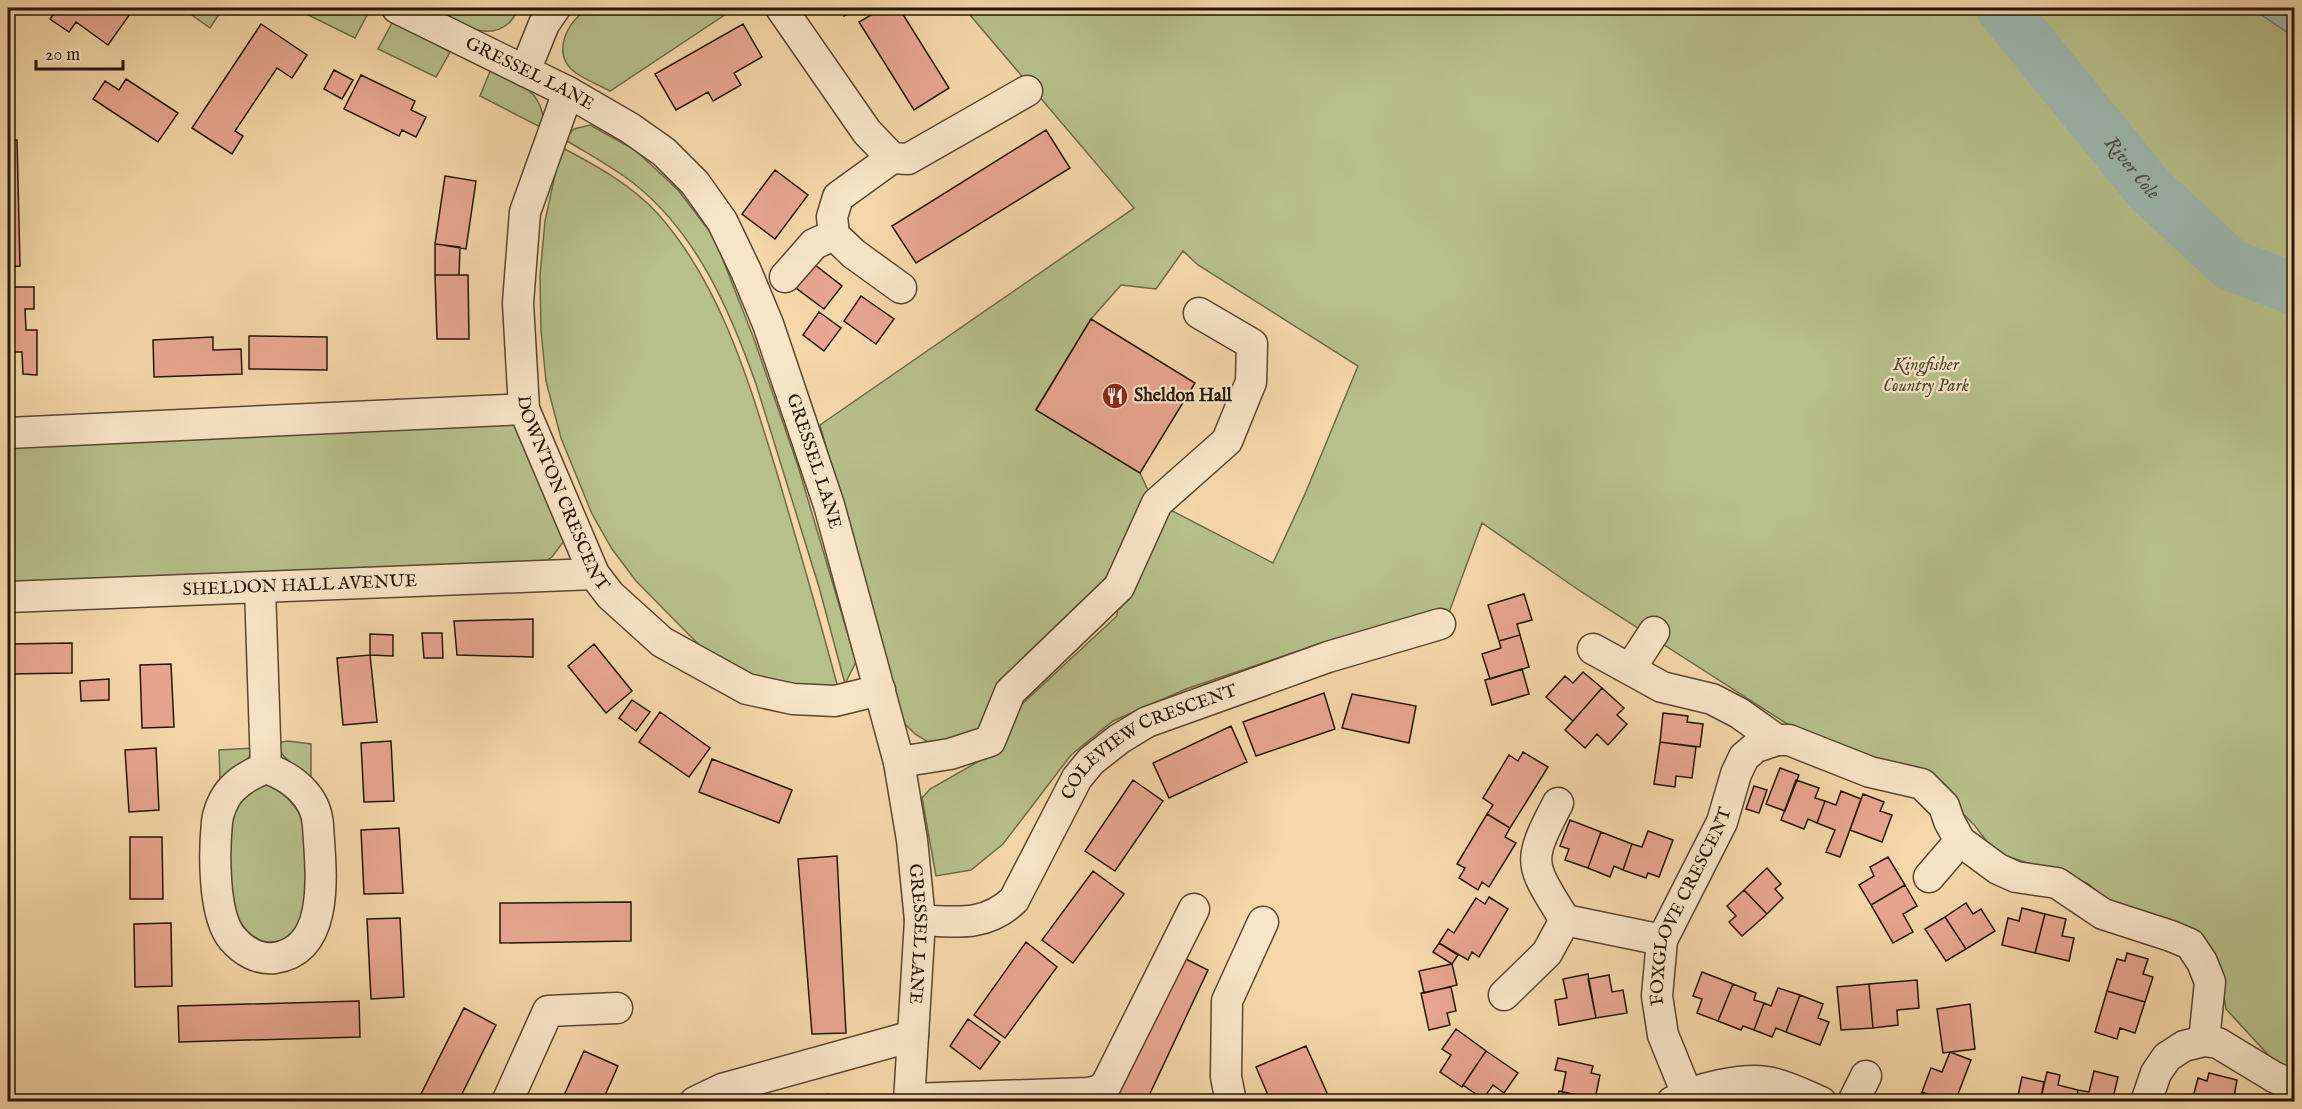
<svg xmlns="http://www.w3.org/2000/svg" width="2302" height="1109" font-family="'IM FELL English',serif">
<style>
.green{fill:#b7bf8b;stroke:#6e6a4a;stroke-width:1.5}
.water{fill:#9db8b0;stroke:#6d776d;stroke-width:1.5}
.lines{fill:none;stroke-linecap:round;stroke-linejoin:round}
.river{stroke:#9db8b0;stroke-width:52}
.building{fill:#e8a690;stroke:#251609;stroke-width:1.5}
.minor-casing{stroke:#594631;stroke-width:33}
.minor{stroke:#f8e5c7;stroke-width:30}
.labels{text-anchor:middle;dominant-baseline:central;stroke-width:4.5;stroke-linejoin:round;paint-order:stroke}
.street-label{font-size:18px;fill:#251609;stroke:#f8e5c7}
.park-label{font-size:18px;font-style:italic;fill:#514930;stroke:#f8e5c7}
.poi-label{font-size:18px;font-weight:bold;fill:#251609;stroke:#f8e5c7;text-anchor:start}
.water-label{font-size:20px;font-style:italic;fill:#4f4f43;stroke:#f8e5c7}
</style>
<rect width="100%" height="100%" fill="#f5d7a9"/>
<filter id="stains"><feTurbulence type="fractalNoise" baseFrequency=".00333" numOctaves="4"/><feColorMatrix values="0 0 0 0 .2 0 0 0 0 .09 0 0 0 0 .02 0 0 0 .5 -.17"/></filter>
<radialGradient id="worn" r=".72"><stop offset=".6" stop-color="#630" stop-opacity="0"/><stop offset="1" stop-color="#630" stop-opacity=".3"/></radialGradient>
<!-- green -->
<path class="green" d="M197 8H223L210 28 192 15Z
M294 8H358L368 13 355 38Z
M435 8H520C517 12 513 19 509 23 485 44 456 20 435 8Z
M588 8H735L610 91C599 85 586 80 576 73 550 54 567 22 588 8Z
M964 8H2294V1075L2284 1072 2226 1009 2218 964 2115 907 2087 883 1995 852 1975 826 1930 780 1792 727 1580 591 1482 523 1444 626 1432 614 1334 639 1186 689 1113 721 1071 755 1003 844 971 870 936 876 922 798 930 789 997 751 1021 705 1117 616 1119 587 1157 503 1273 563 1305 494 1358 366 1198 265 1183 251 1156 289 1121 285 1091 319 1036 409 1140 473 1152 499 1113 569 975 736 928 742 915 734 903 722 820 425 1134 208Z
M393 21 450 52 436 77 378 49Z
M491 69C521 85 544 90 544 129L480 96Z
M590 125 635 150 678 190 714 237 754 339 798 466 856 662 845 684 819 587 756 384C730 311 698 236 637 186 615 168 588 154 564 139L574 129Z
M561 147C595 165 632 185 658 214 722 286 749 383 777 473 798 545 819 616 838 688L823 690 748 677 702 648 636 581 612 549 592 514 561 438 546 381 541 331 540 276 545 221Z
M512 424 522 431 564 541 552 557 543 563 8 584V439Z
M288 741 311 744V777C297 767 282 760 276 743Z
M254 748C247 763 236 773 220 779L219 750Z
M270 782C286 795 302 811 308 832 311 841 308 854 308 864 308 883 309 905 301 922 299 926 295 929 292 932 275 950 252 942 240 921 227 896 222 835 235 810 242 797 256 785 270 782Z"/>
<!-- water -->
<path class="water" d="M2255 8H2294V37L2257 12Z"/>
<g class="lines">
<!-- river -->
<path class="river" id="s1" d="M2002 8 2149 189 2231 265 2294 289"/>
</g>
<!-- building -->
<path class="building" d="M58 8H121L130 14 108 45 76 22 69 32 50 19Z
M839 8H858L844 16Z
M883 8H899L949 88 914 110 859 22Z
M261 24 307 55 292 78 277 68 235 131 243 136 232 154 192 128Z
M743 24 762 57 734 73 741 85 713 101 708 92 676 110 655 74Z
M334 70 353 80 342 99 324 89Z
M361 75 415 101 411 110 426 117 416 137 402 130 399 136 344 109Z
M126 79 178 113 158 142 93 99 105 81 119 90Z
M1046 130 1070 168 916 263 892 226Z
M8 140H17L20 266 8 267Z
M775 170 808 195 775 239 742 214Z
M445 176 476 181 466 249 435 244Z
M435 244 460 247 459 275H435Z
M810 261 842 286 824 309 792 285Z
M435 275H468L469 339H437Z
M8 287H34V309H25L26 330H37V375L23 374 22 352H8Z
M861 296 894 319 876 344 844 321Z
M819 312 841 328 824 351 803 335Z
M1091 319 1195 383 1140 473 1036 410Z
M249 336 327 337V370L249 369Z
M213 337V350L241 349 242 374 154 377 153 340Z
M1524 594 1532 620 1517 624 1520 635 1499 641 1488 605Z
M533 619V657L457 655 454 621Z
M422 633H442L443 658H424Z
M370 634 393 635V656L370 655Z
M1520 635 1529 667 1490 679 1482 654 1501 648 1499 641Z
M72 643V673L8 674V644Z
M594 644 632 691 606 713 568 666Z
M370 655 377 722 343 725 337 658Z
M171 664 174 727 142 728 140 665Z
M1522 669 1529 694 1492 705 1485 680Z
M1583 672 1602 688 1573 721 1546 697 1565 676 1573 683Z
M109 679V700L81 701 80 681Z
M1602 688 1624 708 1617 715 1627 724 1608 745 1597 734 1585 748 1565 730Z
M1324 693 1335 729 1256 756 1243 722Z
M1352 694 1416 706 1409 743 1342 728Z
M632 700 650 712 636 731 619 718Z
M660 712 710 748 689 777 639 742Z
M1663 713 1688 716 1687 722 1703 724 1700 747 1660 742Z
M1231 726 1247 762 1169 798 1153 763Z
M391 741 394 801 364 802 361 743Z
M1660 742 1696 747 1692 778 1676 776 1675 787 1654 784Z
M156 748 159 810 129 812 125 750Z
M1523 752 1548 767 1510 828 1487 814 1493 805 1483 798 1509 755 1518 761Z
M712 759 792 790 779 823 699 792Z
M1780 768 1799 775 1785 811 1766 804Z
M1133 780 1163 801 1115 871 1085 851Z
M1796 780 1819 788 1815 798 1825 801 1817 823 1808 819 1804 829 1781 820Z
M1754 786 1767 790 1759 813 1746 809Z
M1841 791 1861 799 1840 857 1826 852 1835 830 1817 823 1825 801 1836 805Z
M1863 794 1884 802 1880 811 1892 815 1882 842 1850 830Z
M1487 814 1510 828 1505 837 1516 843 1489 887 1482 882 1478 890 1459 878 1465 868 1457 864Z
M1570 820 1601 832 1588 868 1565 860 1569 849 1560 846Z
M399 828 403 893 364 894 361 830Z
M1648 831 1673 840 1659 877 1648 873 1646 878 1623 870 1632 844 1642 847Z
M1601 832 1632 844 1623 870 1614 866 1610 877 1588 868Z
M130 837H162L163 899H130Z
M837 856 846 1033 812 1034 798 859Z
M1888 857 1905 885 1871 905 1859 885 1874 876 1870 867Z
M1767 868 1781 884 1775 889 1783 898 1767 914 1744 890Z
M1093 871 1124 894 1073 963 1042 940Z
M1905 885 1917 906 1903 914 1913 932 1893 943 1871 905Z
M1744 890 1767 914 1742 936 1729 922 1736 916 1727 906Z
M1489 897 1508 909 1479 957 1472 952 1468 960 1439 943 1448 929 1454 933 1476 898 1485 904Z
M631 902V941L500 943V903Z
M1966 903 1973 914 1981 909 1995 931 1966 949 1945 917Z
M2022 908 2045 914 2035 953 2002 945 2008 918 2019 921Z
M2045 914 2066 919 2062 936 2074 938 2069 961 2035 953Z
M1945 917 1966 949 1946 961 1925 929Z
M400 918 404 997 371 999 367 919Z
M171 923 172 986 135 987 134 924Z
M1026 942 1057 967 1005 1038 974 1015Z
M1439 943 1458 955 1452 964 1433 952Z
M2127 953 2148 959 2143 974 2153 977 2145 1002 2107 991 2117 959 2125 961Z
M1184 958 1208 970 1146 1102H1115Z
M1452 964 1457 985 1424 993 1419 971Z
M1702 972 1733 984 1718 1021 1697 1013 1702 999 1693 996Z
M1588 974 1596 1018 1559 1025 1555 1000 1567 998 1563 979Z
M1609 975 1612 992 1623 990 1627 1013 1596 1018 1588 979Z
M1917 980 1919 1008 1897 1010 1898 1025 1873 1028 1869 984Z
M1733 984 1756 993 1754 1000 1764 1003 1754 1030 1743 1026 1741 1030 1718 1021Z
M1869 984 1873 1028 1841 1030 1837 987Z
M1451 987 1456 1011 1447 1013 1450 1025 1429 1030 1421 993Z
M1778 988 1800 995 1786 1032 1776 1028 1772 1037 1754 1030 1764 1003 1771 1006Z
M2107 991 2145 1002 2135 1033 2120 1028 2117 1039 2095 1032Z
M1800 995 1823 1004 1818 1018 1829 1022 1820 1045 1786 1032Z
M359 1001 360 1037 179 1042 178 1006Z
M1970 1004 1975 1049 1943 1053 1937 1009Z
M464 1008 496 1025 458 1102H417Z
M968 1019 1000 1042 980 1069 950 1046Z
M1456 1029 1486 1051 1462 1087 1440 1072 1451 1055 1442 1049Z
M1306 1046 1331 1102H1271L1256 1067Z
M584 1051 618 1066 602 1102H561Z
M1486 1051 1518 1073 1504 1093 1493 1085 1483 1099 1463 1085Z
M1950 1052 1971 1060 1955 1102H1947L1922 1092 1931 1068 1942 1072Z
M1558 1058 1593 1066 1591 1073 1600 1075 1595 1099 1562 1092 1566 1072 1555 1070Z
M2094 1071 2118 1077 2112 1102H2076L2078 1090 2089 1092Z
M2047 1072 2060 1075 2058 1085 2078 1090 2076 1102H2040Z
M2209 1073 2237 1080 2233 1102 2192 1101 2198 1078 2207 1081Z
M2022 1077 2044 1082 2040 1102H2006L2007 1097 2017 1100Z
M1559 1091 1595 1099 1594 1102H1557Z
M1922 1092 1947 1102H1918Z
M828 1094 830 1102H802Z"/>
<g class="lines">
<!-- minor casing -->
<g class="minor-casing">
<g id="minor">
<path id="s2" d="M397 8 568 92 630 128 664 152 695 183 722 221 746 271 768 324 829 505 899 762 912 840 920 920 909 1102"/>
<path d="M781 8 867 132 892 158 908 159 1027 91"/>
<path d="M525 71 544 24 555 8"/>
<path id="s3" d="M568 92 525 212 518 303 524 409 594 574 610 595 662 642 747 689 793 699 835 701 880 690"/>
<path d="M892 158 838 197 832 217 834 235 854 254 901 288"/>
<path d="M785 277 814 244 834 235"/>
<path d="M8 433 524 409"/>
<path d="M260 588 266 768C291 777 316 795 318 825 320 866 333 949 275 958 258 960 243 951 232 938 213 915 214 852 217 822 218 812 224 797 232 789 241 779 253 773 266 768"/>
<path id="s4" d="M8 597 594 574"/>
<path d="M1593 649 1662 687 1712 699 1739 713 1777 740"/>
<path d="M1630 669 1654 632"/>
<path d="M899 762 950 754 990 741 1010 692 1119 587 1157 503 1227 441 1251 382 1252 344 1199 313"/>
<path d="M1558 803C1526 864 1530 863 1565 920"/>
<path d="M1929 877 1960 841"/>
<path id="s5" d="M920 920C956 922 986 927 1014 900L1077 778 1091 761 1119 739 1147 722 1328 657 1440 624"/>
<path d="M1504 995 1547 953 1565 920 1662 940"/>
<path id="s6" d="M1687 1094 1663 1035 1657 996 1662 940 1722 822 1736 774 1744 757 1756 747 1777 740H1789L1870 772 1922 784 1944 806 1949 821 1960 841 1998 869 2016 877 2057 883 2103 914 2171 936 2190 944 2202 962 2210 982 2204 1041"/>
<path d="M909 1099 1088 1093 1098 1091 1106 1085 1194 909"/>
<path d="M507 1102 548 1011 617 1008"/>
<path d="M695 1102 722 1089 913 1036"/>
<path d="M1231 1102 1226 1077 1227 1001 1263 922"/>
<path d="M1672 1102C1695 1089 1746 1076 1772 1083 1789 1087 1805 1095 1821 1102"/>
<path d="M1853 1102 1866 1076"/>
<path d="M2146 1102 2156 1073 2167 1057 2184 1046 2204 1041 2218 1043 2274 1077 2294 1086"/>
</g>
</g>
<!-- minor -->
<use href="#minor" class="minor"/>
</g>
<!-- icons -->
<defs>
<g id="restaurant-disc" transform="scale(1.35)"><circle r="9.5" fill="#8f2418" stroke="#f8e5c7"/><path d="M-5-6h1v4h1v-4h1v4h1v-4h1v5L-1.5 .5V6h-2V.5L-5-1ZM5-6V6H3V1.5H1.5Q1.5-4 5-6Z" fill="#fff"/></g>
</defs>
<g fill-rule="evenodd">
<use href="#restaurant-disc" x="1115" y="396"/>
</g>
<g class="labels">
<!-- street labels -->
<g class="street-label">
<text stroke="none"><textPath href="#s2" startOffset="148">GRESSEL LANE</textPath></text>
<text stroke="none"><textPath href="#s2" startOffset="652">GRESSEL LANE</textPath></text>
<text stroke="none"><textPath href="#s3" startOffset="417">DOWNTON CRESCENT</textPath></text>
<text stroke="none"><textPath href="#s4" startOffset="292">SHELDON HALL AVENUE</textPath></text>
<text stroke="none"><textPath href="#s5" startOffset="318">COLEVIEW CRESCENT</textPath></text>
<text stroke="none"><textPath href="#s6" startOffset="200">FOXGLOVE CRESCENT</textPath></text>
<text stroke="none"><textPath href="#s2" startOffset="1138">GRESSEL LANE</textPath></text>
</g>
<!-- park labels -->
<g class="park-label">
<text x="1926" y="365">Kingfisher<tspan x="1926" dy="21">Country Park</tspan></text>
</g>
<!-- poi labels -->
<g class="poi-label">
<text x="1134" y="396">Sheldon Hall</text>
</g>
<!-- water labels -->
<g class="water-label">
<text stroke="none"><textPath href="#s1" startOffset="206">River Cole</textPath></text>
</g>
</g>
<!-- margin -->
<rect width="2302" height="1109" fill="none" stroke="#f5d7a9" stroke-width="30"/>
<rect x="9" y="9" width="2284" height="1091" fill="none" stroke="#251609" stroke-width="3"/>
<rect x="15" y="15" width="2272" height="1079" fill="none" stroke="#251609" stroke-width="1.5"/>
<!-- scale -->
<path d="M36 60v9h87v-9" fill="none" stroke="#251609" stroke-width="3"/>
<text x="45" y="60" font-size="18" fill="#251609" stroke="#f8e5c7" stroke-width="4.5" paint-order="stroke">20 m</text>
<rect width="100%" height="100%" filter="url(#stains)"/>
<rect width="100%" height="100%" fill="url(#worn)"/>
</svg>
